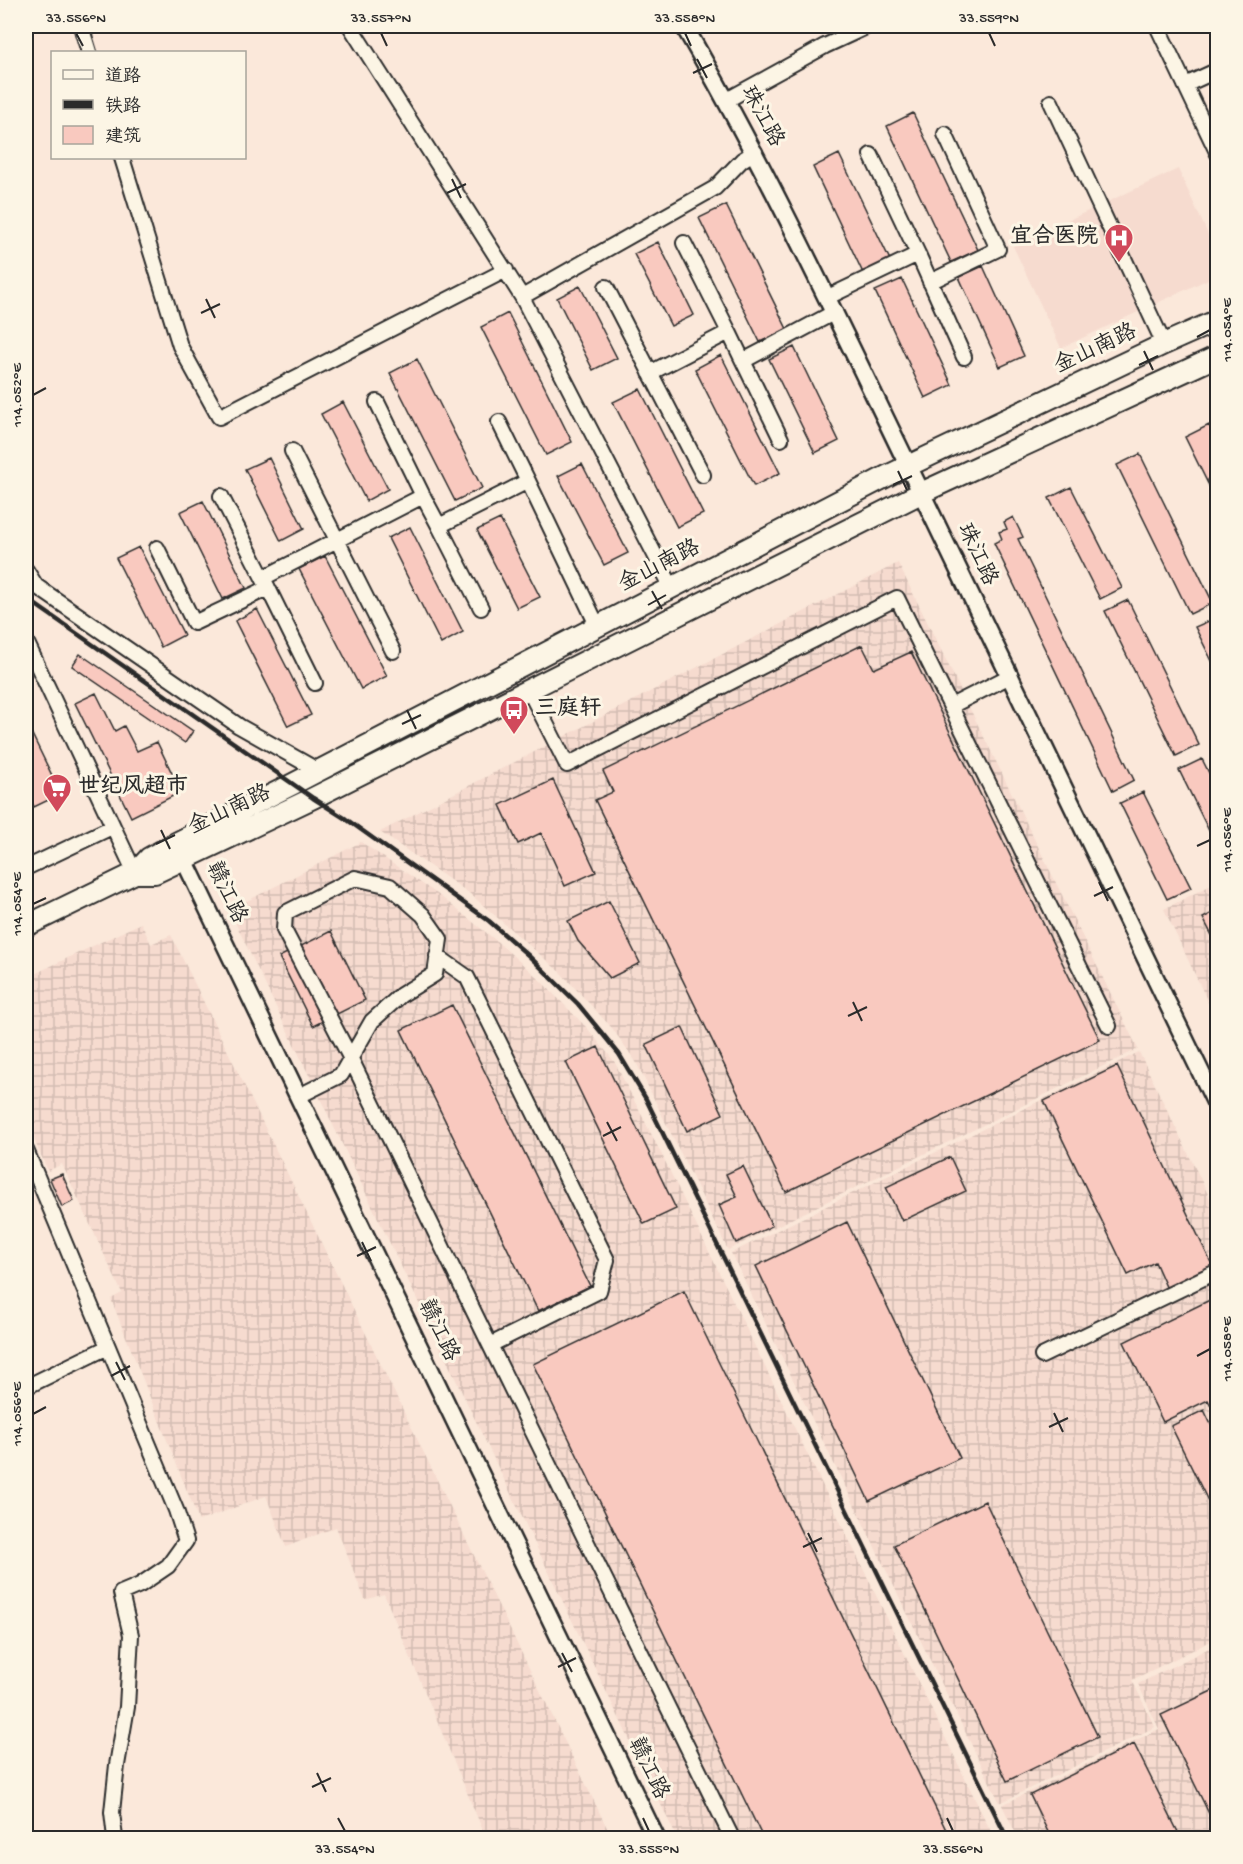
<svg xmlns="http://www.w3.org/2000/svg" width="1243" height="1864" font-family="'Gochi Hand','LXGW WenKai TC',sans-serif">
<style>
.built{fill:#f6dbcf}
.industrial{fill:url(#industrial-grid)}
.building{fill:#f9c9bf;stroke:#2b2b2b;stroke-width:1.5}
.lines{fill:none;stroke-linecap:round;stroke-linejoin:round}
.minor-casing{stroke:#2b2b2b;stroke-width:18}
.tertiary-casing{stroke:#2b2b2b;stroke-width:21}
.secondary-casing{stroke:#2b2b2b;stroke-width:24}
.minor{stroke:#fcf5e5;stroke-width:14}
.tertiary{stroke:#fcf5e5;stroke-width:16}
.secondary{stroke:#fcf5e5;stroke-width:20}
.rail{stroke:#2b2b2b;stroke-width:4.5}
.ticks{fill:none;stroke:#2b2b2b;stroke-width:2}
.labels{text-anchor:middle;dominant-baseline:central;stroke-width:6;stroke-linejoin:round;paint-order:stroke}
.street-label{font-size:22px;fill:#2b2b2b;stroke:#fcf5e5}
.poi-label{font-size:22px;font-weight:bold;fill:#2b2b2b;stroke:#fcf5e5;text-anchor:start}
.neatline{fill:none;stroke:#2b2b2b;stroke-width:2}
.ticks-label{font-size:15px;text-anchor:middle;fill:#2b2b2b}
</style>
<defs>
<pattern id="industrial-grid" width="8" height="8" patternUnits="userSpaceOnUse" patternTransform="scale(1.5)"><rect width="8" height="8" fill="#f6dbcf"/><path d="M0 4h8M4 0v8" fill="none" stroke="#d3bcb2"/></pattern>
</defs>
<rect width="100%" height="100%" fill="#fbe8da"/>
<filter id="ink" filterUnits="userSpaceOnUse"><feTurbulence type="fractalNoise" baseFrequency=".0167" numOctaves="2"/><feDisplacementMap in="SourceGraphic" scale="12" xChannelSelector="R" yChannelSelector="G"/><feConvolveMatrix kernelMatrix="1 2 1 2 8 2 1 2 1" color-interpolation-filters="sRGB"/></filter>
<g filter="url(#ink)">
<!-- built -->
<path class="built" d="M1178 169 1217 254V275L1061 348 1013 246Z"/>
<!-- industrial -->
<path class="industrial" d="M898 563 1138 1049 728 1250 636 1062 612 1028 561 973 469 893 380 832Z
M361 842 440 896 493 938 538 978 587 1028 614 1061 663 1157 994 1838H677L236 924 238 913 245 902Z
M1217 882V1021L1164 909Z
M141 923 151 944 171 935 612 1838H486L384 1594 365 1600 336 1527 286 1547 266 1496 199 1521 111 1299 122 1293 62 1164 48 1171 26 1122V978Z
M1139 1052 1218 1215 1217 1638 1132 1680 1155 1727 1000 1803 731 1253Z
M1217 1644V1838H1018L1002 1805 1159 1729 1138 1684Z"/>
<!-- building -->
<path class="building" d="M913 113 978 250 951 262 887 126Z
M839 154 890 260 863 273 813 167Z
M726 205 787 329 760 342 699 218Z
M658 242 694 315 671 326 634 254Z
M983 266 1024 356 1000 367 959 277Z
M902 279 952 385 925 398 875 291Z
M580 286 617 358 593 370 557 298Z
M508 313 572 442 546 455 481 327Z
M794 347 839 441 815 453 769 359Z
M721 355 780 473 754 486 695 369Z
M417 359 482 488 455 501 390 373Z
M640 389 703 514 677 527 613 402Z
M343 402 388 489 366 501 321 414Z
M1209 425 1218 443V504L1185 437Z
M1140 454 1213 603 1190 614 1117 465Z
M269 458 304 529 281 541 245 469Z
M582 464 628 553 604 565 558 476Z
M1071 487 1122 588 1100 599 1049 498Z
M203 501 246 588 223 599 180 512Z
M1013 517 1023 537 1018 539 1134 780 1113 791 994 543 1002 539 999 532 1007 529 1004 522Z
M500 519 540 597 517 608 477 530Z
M410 527 463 632 441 644 388 538Z
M139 547 184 635 161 647 116 558Z
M325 556 387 676 361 689 299 569Z
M1128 600 1199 745 1176 756 1105 611Z
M257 609 311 715 288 726 235 621Z
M1218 617V673L1195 627Z
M862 645 874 669 911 652 1100 1040 786 1192 595 800 613 792 603 771Z
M80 654 193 731 185 743 72 666Z
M96 693 115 731 124 726 137 751 157 742 181 792 131 817 75 703Z
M26 722 61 794 34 807 26 789Z
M1202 759 1218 791V849L1179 770Z
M553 780 596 872 565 886 541 833 518 844 500 805Z
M1143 792 1191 888 1167 899 1120 803Z
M609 901 640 963 610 978 578 941 568 921Z
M1218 910V947L1203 918Z
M331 931 365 1000 313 1026 279 957Z
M452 1005 590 1286 538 1311 401 1030Z
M682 1027 723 1114 687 1131 646 1044Z
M598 1047 676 1209 644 1224 566 1062Z
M1117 1066 1213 1267 1167 1289 1155 1262 1128 1275 1044 1101Z
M950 1157 966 1191 902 1221 886 1187Z
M743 1166 772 1226 736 1243 719 1205 737 1197 726 1174Z
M62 1174 74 1201 62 1207 50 1179Z
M847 1222 960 1458 869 1501 756 1266Z
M684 1291 950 1838H763L533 1364Z
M1218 1296V1419L1208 1400 1163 1422 1124 1342Z
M1204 1410 1218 1439V1521L1171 1426Z
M985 1501 1098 1737 1007 1781 894 1545Z
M1218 1688V1832L1161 1715Z
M1134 1744 1181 1838H1051L1030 1795Z"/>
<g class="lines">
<!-- minor casing -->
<g class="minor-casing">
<path id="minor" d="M81 26 89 52
M350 26 522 297 672 588
M1157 26 1218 154
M1185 85 1218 70
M727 100 825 46 868 26
M1051 102 1164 344
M871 155 918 254
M122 158 180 346 219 417 506 270
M684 243 729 332
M930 282 998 249 945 134
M606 287 703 475
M522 297 715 188 742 160 755 152
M828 297 918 254 964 357
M743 361 781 439
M650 373 729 332 743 361 835 312
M377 402 423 496
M292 451 393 651
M528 481 598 627
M221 496 263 578
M439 526 481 608
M157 548 194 623 268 588 263 578 423 496 439 526 528 481 499 422
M26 570 36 586 239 726 319 771
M268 588 315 683
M26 641 135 873
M529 690 567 765 897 598 1109 1026
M951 706 1008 677
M26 868 112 827
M299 1096 341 1075 372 1021 401 995 435 974 440 939 423 915 390 886 355 878 285 913 284 930 351 1059 490 1345 599 1291 607 1260 467 977 437 956
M26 1150 176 1510 186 1541 168 1566 140 1585 121 1593 131 1635 127 1707 117 1765 112 1812 115 1838
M490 1345 732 1838
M1042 1356 1218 1271
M26 1387 108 1347"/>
</g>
<!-- tertiary casing -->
<g class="tertiary-casing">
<path id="tertiary" d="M684 26C771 176 844 334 920 490 1019 696 1118 902 1218 1108
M179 849 656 1838"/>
</g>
<!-- secondary casing -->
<g class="secondary-casing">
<path id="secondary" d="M135 873H155L313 798 921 493 1218 356
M26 926 135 873 149 858 176 843 293 784 889 475 1164 344 1218 320"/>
</g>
<!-- minor -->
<use href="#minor" class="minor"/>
<!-- tertiary -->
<use href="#tertiary" class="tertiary"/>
<!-- secondary -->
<use href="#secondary" class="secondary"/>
<!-- rail -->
<path class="rail" d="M26 598 313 798 346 819 489 921 529 956 578 1004 619 1054 646 1099 1007 1838"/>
</g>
</g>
<!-- ticks -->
<path class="ticks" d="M76 33 83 46M381 33 387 46M685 33 691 46M989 33 995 46M697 59 707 78M693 73 712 64M452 179 461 198M447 193 466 184M206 299 215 318M201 313 220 304M1197 337 1210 330M1144 351 1153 370M1139 365 1158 356M33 395 46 388M898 471 907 490M893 485 912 476M652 591 662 609M648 605 666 595M407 710 416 729M402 724 421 715M161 830 170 849M156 844 175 835M1197 846 1210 840M1099 882 1108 901M1094 896 1113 887M33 904 46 898M853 1002 862 1021M848 1016 867 1007M607 1122 617 1141M603 1136 621 1127M362 1242 371 1261M357 1256 376 1247M1197 1356 1210 1349M116 1362 125 1380M111 1376 130 1366M1054 1413 1063 1432M33 1414 46 1407M1049 1427 1068 1418M808 1533 817 1552M803 1547 822 1538M562 1653 572 1672M558 1667 576 1658M317 1773 326 1792M312 1787 331 1778M338 1818 345 1831M643 1818 649 1831M947 1818 953 1831"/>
<!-- icons -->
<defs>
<g id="hospital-pin" transform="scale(1.5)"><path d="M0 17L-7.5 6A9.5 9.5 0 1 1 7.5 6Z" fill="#d1495b" stroke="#fcf5e5"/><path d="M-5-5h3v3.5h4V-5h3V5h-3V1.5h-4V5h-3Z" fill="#fff"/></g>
<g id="bus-pin" transform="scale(1.5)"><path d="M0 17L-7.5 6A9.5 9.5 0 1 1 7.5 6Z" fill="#d1495b" stroke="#fcf5e5"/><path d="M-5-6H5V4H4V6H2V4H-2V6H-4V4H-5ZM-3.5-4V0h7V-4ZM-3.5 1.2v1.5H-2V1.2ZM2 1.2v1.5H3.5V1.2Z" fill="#fff"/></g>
<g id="supermarket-pin" transform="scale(1.5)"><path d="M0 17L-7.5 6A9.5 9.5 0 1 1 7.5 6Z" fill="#d1495b" stroke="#fcf5e5"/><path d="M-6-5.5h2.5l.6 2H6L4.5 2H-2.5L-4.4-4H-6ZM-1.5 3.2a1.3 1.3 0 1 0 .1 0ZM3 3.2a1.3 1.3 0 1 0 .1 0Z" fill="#fff"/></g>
</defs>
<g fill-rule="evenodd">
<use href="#hospital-pin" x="1119" y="238"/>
<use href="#bus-pin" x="514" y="710"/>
<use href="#supermarket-pin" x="57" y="788"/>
</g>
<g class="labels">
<!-- street labels -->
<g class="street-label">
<text transform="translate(761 117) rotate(62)">珠江路</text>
<text transform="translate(1096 350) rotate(-25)">金山南路</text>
<text transform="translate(976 555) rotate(65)">珠江路</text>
<text transform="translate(660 567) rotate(-27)">金山南路</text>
<text transform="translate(230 811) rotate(-25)">金山南路</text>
<text transform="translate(225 893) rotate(64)">赣江路</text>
<text transform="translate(437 1331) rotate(64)">赣江路</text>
<text transform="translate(647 1769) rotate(64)">赣江路</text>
</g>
<!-- poi labels -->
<g class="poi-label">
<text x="1098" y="238" text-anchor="end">宜合医院</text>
<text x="535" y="710">三庭轩</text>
<text x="78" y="788">世纪风超市</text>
</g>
</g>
<!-- margin -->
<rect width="1243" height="1864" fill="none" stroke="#fcf5e5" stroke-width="66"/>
<!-- legend -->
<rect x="51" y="51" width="195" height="108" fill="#fcf5e5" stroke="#a8a49b" stroke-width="1.5"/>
<rect x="63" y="70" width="30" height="9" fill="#fcf5e5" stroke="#a8a49b" stroke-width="1.5"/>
<text x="105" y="81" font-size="18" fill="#2b2b2b">道路</text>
<rect x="63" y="100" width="30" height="9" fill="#2b2b2b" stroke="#a8a49b" stroke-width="1.5"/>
<text x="105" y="111" font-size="18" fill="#2b2b2b">铁路</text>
<rect x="63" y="126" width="30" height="18" fill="#f9c9bf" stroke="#a8a49b" stroke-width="1.5"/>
<text x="105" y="141" font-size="18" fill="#2b2b2b">建筑</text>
<rect x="33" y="33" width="1177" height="1798" class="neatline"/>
<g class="ticks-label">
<text x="76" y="22">33.556°N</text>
<text x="381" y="22">33.557°N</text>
<text x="685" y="22">33.558°N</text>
<text x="989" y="22">33.559°N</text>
<text transform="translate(1226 330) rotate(-90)" y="5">114.054°E</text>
<text transform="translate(16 395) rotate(-90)" y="5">114.052°E</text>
<text transform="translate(1226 840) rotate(-90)" y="5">114.056°E</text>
<text transform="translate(16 904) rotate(-90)" y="5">114.054°E</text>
<text transform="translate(1226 1349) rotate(-90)" y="5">114.058°E</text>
<text transform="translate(16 1414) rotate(-90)" y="5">114.056°E</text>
<text x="345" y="1853">33.554°N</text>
<text x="649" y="1853">33.555°N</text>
<text x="953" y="1853">33.556°N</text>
</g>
</svg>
